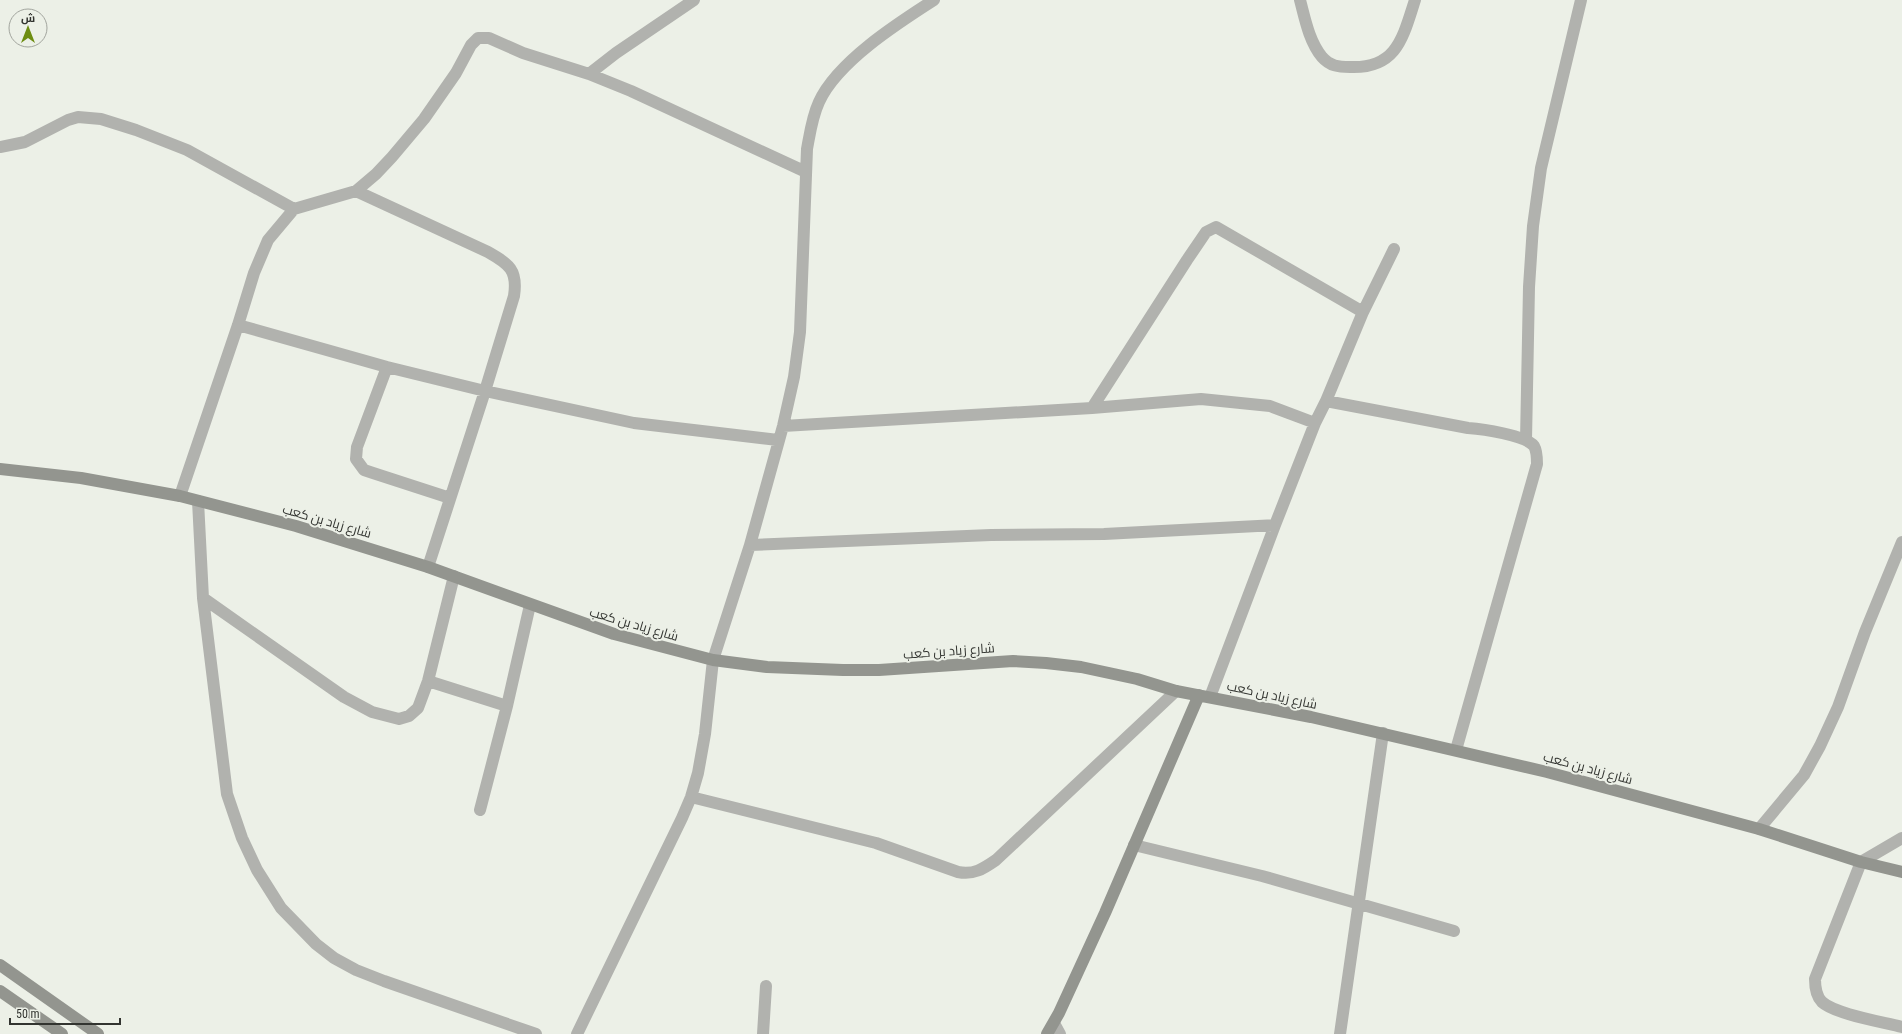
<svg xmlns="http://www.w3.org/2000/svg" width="1902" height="1034" font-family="'Roboto Condensed',Cairo,sans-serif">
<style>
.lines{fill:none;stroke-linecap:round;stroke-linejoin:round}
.street{stroke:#b1b2ae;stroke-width:12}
.secondary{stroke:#93958f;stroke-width:12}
.labels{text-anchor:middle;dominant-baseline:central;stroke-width:4;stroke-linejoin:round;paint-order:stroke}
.street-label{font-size:13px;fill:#323430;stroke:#ecf0e7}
</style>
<rect width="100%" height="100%" fill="#ecf0e7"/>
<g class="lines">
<!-- street -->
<path class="street" d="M1300 0C1305 19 1309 41 1322 57 1330 66 1338 67 1350 67 1397 69 1403 37 1415 0
M589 74 616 53 694 0
M0 147 25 142 68 120 78 117 101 119 136 130 187 150 294 209
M356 191 488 252C509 264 518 270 514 296L485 391 428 567
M1363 312 1394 249
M238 325 387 367 485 391 634 423 778 440
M387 367 357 447 356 459 364 470 373 473 450 498
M1092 408 1187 260 1206 232 1216 227 1363 312 1326 401
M783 426 1092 408 1201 399 1270 406 1315 423
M1526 440 1529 287 1533 226 1541 168 1581 0
M180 496 238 325 254 273 268 240 294 209 356 191 376 174 392 157 424 119 456 73 471 45 478 38H489L523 53 589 74 631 91 806 172
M198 501 203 598 227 794 242 838 257 870 281 908 316 944 334 958 356 970 384 981 536 1034
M750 545 991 535 1104 534 1275 525
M203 598 344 697 372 712 399 719 409 716 418 708 428 681 454 576
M428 681 507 706
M1210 697 1275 525 1315 423 1326 401 1468 428C1482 429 1525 435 1534 446 1537 451 1537 458 1537 464L1456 750
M691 797 876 843 958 872C974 875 983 869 996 860L1176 691
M480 810 507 706 530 605
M1759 829 1804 775 1820 746 1838 707 1865 632 1902 542
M1902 838 1861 862 1815 979C1815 988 1816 996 1822 1002 1835 1014 1883 1022 1902 1027
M1134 845 1262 876 1454 931
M1054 1023 1060 1034
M577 1034 682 818 691 797 698 773 705 734 713 660 750 545 783 426 794 377 800 332 807 149C810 133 812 117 819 102 837 62 898 23 934 0
M763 1034 766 986
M1340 1034 1383 733"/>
<!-- secondary -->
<path class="secondary" d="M0 469 81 478 180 496 296 526 428 567 614 634 713 660 767 667 843 670H879L1013 661 1046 663 1081 667 1137 679 1176 691 1311 717 1547 772 1759 829 1861 862 1902 872
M0 965 98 1034
M0 991 62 1034
M1047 1034 1059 1013 1105 913 1199 695"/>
</g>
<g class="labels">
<!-- street labels -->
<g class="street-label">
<text transform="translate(327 521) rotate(16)">شارع زياد بن كعب</text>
<text transform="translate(634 624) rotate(16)">شارع زياد بن كعب</text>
<text transform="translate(949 651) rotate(-4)">شارع زياد بن كعب</text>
<text transform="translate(1272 695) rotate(12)">شارع زياد بن كعب</text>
<text transform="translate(1588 768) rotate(15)">شارع زياد بن كعب</text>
</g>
</g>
<!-- north arrow -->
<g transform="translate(28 28)"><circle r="19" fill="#ecf0e7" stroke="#a2a59e"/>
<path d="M0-3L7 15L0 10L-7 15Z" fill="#6d8d11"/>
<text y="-6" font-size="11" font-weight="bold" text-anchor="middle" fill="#323430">ش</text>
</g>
<!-- scale -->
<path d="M10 1018v6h110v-6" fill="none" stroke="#323430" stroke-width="2"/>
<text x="16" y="1018" font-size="12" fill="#323430" stroke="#ecf0e7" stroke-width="3" paint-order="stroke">50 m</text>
</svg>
